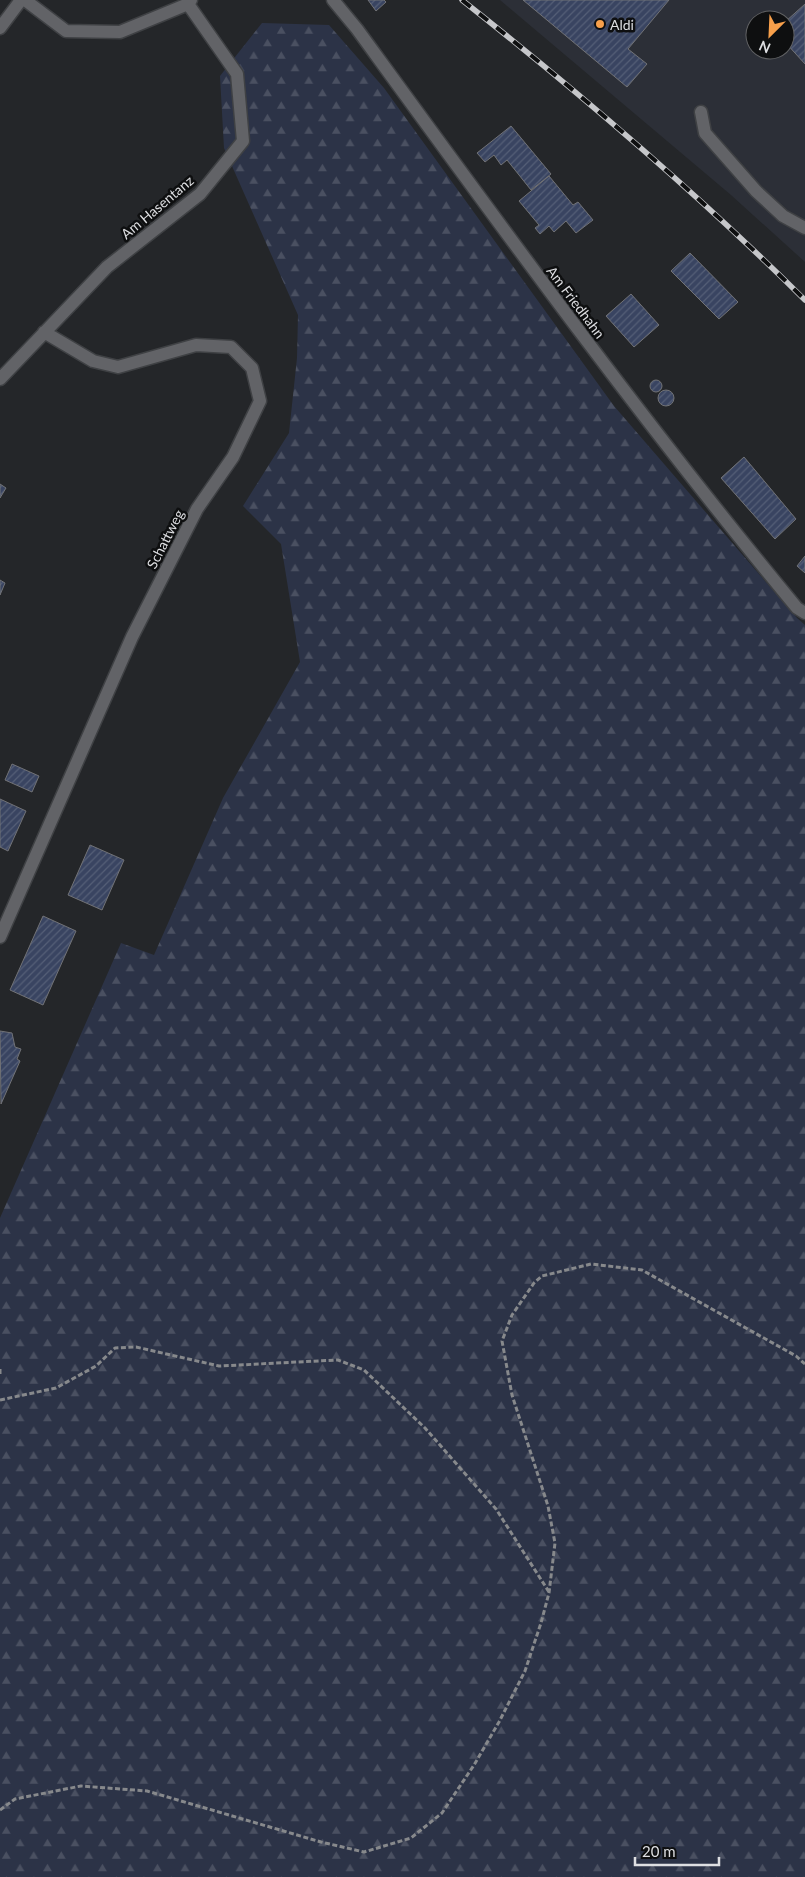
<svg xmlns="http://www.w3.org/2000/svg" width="805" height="1877" font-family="Lato,sans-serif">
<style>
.built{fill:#2c2f37;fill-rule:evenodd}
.forest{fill:url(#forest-firs)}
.building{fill:url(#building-hatch);stroke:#717276}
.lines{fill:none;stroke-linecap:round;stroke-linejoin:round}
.lane-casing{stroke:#3f4144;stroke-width:15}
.street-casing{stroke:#3f4144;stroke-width:15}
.path{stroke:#87898c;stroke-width:3;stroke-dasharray:5 2.5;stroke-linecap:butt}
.lane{stroke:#626367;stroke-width:12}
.street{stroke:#626367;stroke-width:12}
.rail-casing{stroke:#c6c7ca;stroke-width:5.5}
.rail{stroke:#0e0f10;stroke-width:4;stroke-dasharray:11;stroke-linecap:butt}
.poi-dot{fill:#f8a04b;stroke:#0e0f10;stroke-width:2}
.labels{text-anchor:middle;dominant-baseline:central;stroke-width:5;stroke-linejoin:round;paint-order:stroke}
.poi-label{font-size:14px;fill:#dedfe2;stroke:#0e0f10;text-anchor:start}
.street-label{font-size:14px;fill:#dedfe2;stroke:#0e0f10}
</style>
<defs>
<pattern id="forest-firs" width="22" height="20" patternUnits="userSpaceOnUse" patternTransform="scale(1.25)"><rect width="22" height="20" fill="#2c3347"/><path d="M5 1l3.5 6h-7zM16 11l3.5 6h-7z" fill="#4a5061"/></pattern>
<pattern id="building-hatch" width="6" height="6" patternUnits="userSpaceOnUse" patternTransform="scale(1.25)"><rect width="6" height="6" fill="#394461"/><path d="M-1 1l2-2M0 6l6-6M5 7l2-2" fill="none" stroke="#555f77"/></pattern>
</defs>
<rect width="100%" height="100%" fill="#242629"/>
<!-- built -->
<path class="built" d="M500 0H805V262L731 195ZM755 20H785V50H755Z"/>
<!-- forest -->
<path class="forest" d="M262 23 329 25 384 88 614 406 797 618 805 625V1877H0V1218L121 943 154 955 223 798 300 662 281 544 243 506 289 433 297 358 298 315 224 148 220 76Z"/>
<!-- building -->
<path class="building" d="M368 0H384L386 2 376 11Z
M523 0H669L628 49 647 64 627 87Z
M805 4V64L785 42V22Z
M511 126 551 174 531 190 507 160 501 165 494 155 485 162 477 153Z
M549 176 573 205 578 202 593 220 576 233 566 221 554 232 549 226 540 234 535 228 539 225 519 201Z
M690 253 738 302 719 319 671 271Z
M631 294 659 325 634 347 606 316Z
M650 386a6 6 0 1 1 12 0a6 6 0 1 1-12 0Z
M658 398a8 8 0 1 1 16 0a8 8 0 1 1-16 0Z
M744 457 796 519 775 539 721 478Z
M0 484 6 488 0 498Z
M805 556V573L797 566Z
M0 580 5 583 0 595Z
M12 764 39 776 32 792 5 780Z
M0 799 26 811 8 851 0 847Z
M90 845 124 860 102 910 68 895Z
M43 916 76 931 43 1005 10 990Z
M0 1031 12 1033 15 1047 21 1049 17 1059 20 1061 1 1104Z"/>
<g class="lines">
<!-- lane casing -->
<g class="lane-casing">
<path id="lane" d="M701 112 705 133 756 191 783 216 805 228"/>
</g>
<!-- street casing -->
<g class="street-casing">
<path id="street" d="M25 0 66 31 120 32 188 4 191 0
M333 0 357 29C500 225 642 421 797 608L805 613
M0 28 21 0
M0 379 107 267 200 194 243 141 237 74 188 4
M0 937 132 637 197 509 233 457 260 401 252 368 231 347 196 345 118 367 93 361 44 332"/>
</g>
<!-- path -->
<path class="path" d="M0 1369V1376
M0 1400 56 1388 96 1366 115 1348 136 1347 219 1366 338 1360 364 1370 425 1428 496 1509 549 1592
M0 1810 15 1799 81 1786 147 1791 321 1842 364 1852 411 1838 442 1813 474 1765 499 1722 525 1671 541 1623 549 1593 555 1543 548 1506 512 1395 502 1341 512 1315 534 1283 542 1276 591 1264 642 1270 796 1356 805 1364"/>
<!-- lane -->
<use href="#lane" class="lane"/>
<!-- street -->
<use href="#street" class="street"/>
<!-- rail casing -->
<g class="rail-casing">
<path id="rail" d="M462 0C581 94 697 193 805 300"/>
</g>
<!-- rail -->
<use href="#rail" class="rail"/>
</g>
<!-- markers -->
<circle class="poi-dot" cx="600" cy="24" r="5"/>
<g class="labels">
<!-- poi labels -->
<g class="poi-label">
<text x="610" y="24">Aldi</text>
</g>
<!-- street labels -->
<g class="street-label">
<text transform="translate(157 207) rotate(-40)">Am Hasentanz</text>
<text transform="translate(576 302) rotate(53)">Am Friedhahn</text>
<text transform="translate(165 539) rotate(-63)">Schattweg</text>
</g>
</g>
<!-- north arrow -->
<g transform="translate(770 35) rotate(204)"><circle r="24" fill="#0e0f10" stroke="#616264"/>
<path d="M0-4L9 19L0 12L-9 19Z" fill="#f8a04b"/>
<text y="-8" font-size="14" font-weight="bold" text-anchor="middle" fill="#dedfe2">N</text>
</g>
<!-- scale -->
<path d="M635 1857v8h84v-8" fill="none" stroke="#dedfe2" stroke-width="2.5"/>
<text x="642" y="1857" font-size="15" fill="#dedfe2" stroke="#0e0f10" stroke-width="4" paint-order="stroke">20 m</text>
</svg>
